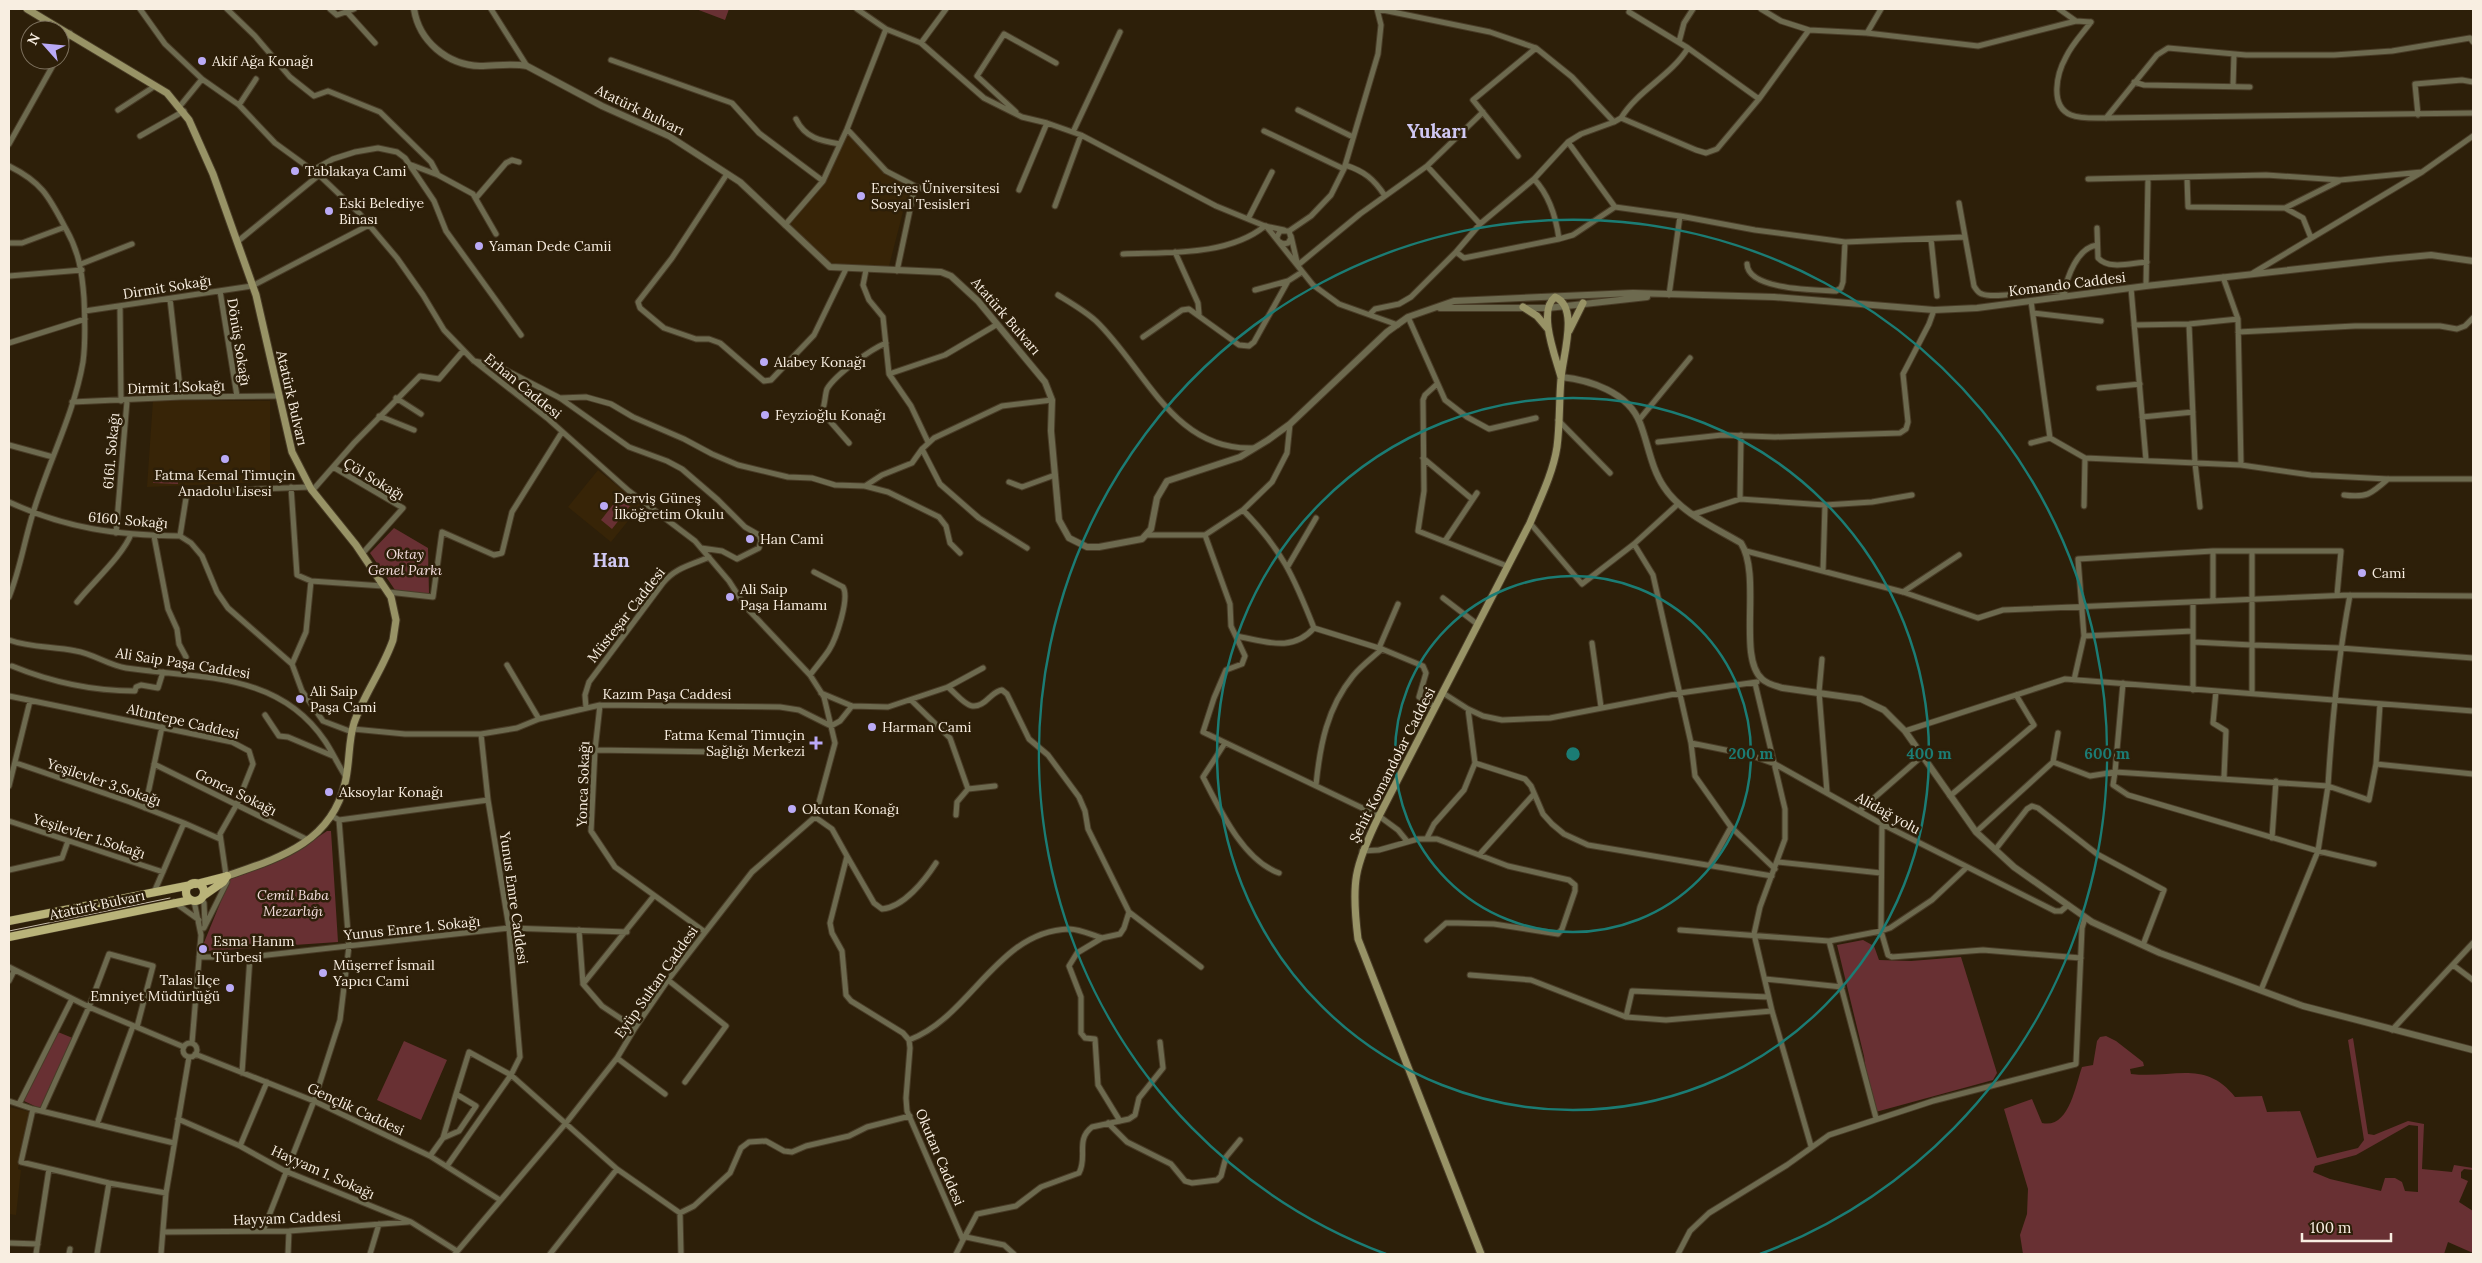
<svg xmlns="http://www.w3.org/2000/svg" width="2482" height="1263" font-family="Lora,serif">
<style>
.built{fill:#372407}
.green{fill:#683033;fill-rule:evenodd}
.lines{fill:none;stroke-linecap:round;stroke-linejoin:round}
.minor-casing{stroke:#493c27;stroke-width:7}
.tertiary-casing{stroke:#493c27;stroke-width:8}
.secondary-casing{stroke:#493c27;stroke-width:9}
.primary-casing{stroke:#493c27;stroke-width:9}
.minor{stroke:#6d6a4f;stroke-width:5}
.tertiary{stroke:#6d6a4f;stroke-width:6}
.secondary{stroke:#989366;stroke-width:7}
.primary{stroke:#b9b379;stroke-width:8}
.tram{stroke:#c6bbab;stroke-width:1}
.ring{fill:none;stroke:#1b7c74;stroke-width:2.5}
.poi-dot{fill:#baaaf6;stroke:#2d1f09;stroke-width:2}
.labels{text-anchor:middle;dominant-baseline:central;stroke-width:5;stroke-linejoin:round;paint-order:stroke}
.poi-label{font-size:14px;fill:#f8eee1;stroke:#2d1f09;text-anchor:start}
.street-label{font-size:14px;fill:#f8eee1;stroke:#2d1f09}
.park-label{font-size:14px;font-style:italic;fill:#f3dddd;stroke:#2d1f09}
.district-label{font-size:19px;font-weight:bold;fill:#d0c8f3;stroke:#2d1f09}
.centre{fill:#1b7c74;stroke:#2d1f09;stroke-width:2.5}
.ring-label{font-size:15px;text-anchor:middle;font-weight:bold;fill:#1b7c74;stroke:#2d1f09;stroke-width:5;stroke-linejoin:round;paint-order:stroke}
</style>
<rect width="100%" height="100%" fill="#2d1f09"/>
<!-- built -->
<path class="built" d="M847 133 872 160 891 175 914 188 905 204 889 266H829L789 224 824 182Z
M153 400 270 401V482L147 487Z
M598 470 641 505 611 542 568 507Z
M9 1107 31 1112 18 1169 21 1170 16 1215 9 1214Z"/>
<!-- green -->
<path class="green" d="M696 9H729L725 20Z
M157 472 178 473V484L153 483Z
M619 497 630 506 612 529 601 520Z
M394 528 428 548 429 594 395 590 370 553Z
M327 831H331L338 942 208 951 207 945H203L230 879C268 866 293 854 327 831Z
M1863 940 1874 946 1879 960 1911 961 1961 957 1997 1073 1993 1080 1872 1113 1864 1056 1837 945Z
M58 1032 75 1039 43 1110 24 1101Z
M2106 1036 2116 1041 2143 1062 2144 1066 2130 1069 2131 1074C2173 1079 2205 1059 2235 1097L2262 1096 2267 1112 2300 1111 2317 1158 2358 1148 2364 1140 2348 1040 2353 1038 2368 1134 2374 1135 2408 1121 2424 1124 2422 1169 2452 1172 2454 1165 2473 1168V1170L2464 1169 2461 1172V1178L2468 1181 2459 1202 2473 1211V1253L2448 1242 2444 1254H2023L2020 1235 2027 1214 2028 1189 2004 1109 2032 1099 2042 1123C2069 1129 2075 1087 2082 1067L2093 1065 2097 1041 2100 1037ZM2409 1125 2418 1126V1192L2405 1191 2402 1182 2395 1178H2385L2381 1191 2330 1179 2313 1172 2315 1166 2356 1155Z
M404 1041 447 1060 421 1120 377 1100Z"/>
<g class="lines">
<!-- minor casing -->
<g class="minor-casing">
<path id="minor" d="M140 9 165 44 202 79 239 105 275 143 319 175 359 213 397 258 423 295 444 330 473 360 547 418 629 491 695 541 729 581 745 606 810 675 824 697 835 743 815 817 752 872 668 980 635 1028 617 1058 566 1123 455 1254
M227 9 255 36 290 77 314 96 328 91 380 112 431 162 438 175
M330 9 337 15 354 9
M491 9 527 66
M857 9 886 29 921 43 984 98 1022 117 1047 123 1081 135 1216 206 1265 226 1284 230
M1378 9 1490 32 1536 48 1473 100 1518 156
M2059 9 2076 21
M347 12 375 43
M2091 22C2083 33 2072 44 2066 57 2057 73 2049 106 2071 115 2081 119 2096 118 2106 118L2473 113
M1809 30 1867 33 1978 46 2076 21 2091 22
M1867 33 1881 9
M1679 42 1684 23 1693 9
M921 43 946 9
M60 53 70 33
M611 60 732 103 759 133 823 181
M2134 82 2144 85 2250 87
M2233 86 2234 54
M1759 99 1809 30 1781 21 1761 9
M239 105 256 79
M180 106 202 79
M118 110 155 86
M1298 110 1353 137
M1016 112 977 76 1004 34 1056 63
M2418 115 2415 84 2462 80 2473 82
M1621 118C1638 90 1671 76 1688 48
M2106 118 2157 55 2168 48 2246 55H2334L2392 51 2470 38 2473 42
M796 119C805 138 821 141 840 144
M1614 122 1621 118 1696 150 1706 153 1717 149 1759 99 1688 48 1629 12
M847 129 886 171 915 186
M1264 131 1344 169
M1073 132 1120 32
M140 136 184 111
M1568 142 1615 207 1680 216 1669 295
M9 144 56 60
M409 164 438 175 473 194 496 234
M1345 165C1364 171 1374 179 1385 196
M9 166C43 183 49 197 66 229 79 252 82 272 84 298 85 319 86 340 83 362 74 414 48 463 33 513 24 542 20 570 9 597
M1427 166 1480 224
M313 170 333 159 355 152 378 148 397 152 405 158 434 201 446 231 521 335
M727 174 672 258 638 302 640 308 664 328 696 339H709L720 343 764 381 771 380 814 335 846 269
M2187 177 2188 207 2285 208 2339 181
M1534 179C1550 196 1556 217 1559 239
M2088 179 2266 175 2340 180 2422 172
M1019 190 1047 123
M476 198 506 163 512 160 519 162
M1959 203 1974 286C1976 289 1978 293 1982 294 1998 300 2040 287 2065 292
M1055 206 1081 135
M2285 208 2303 218 2311 238
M1680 216 1755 230 1845 242 1843 282 1841 288 1836 291C1816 290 1748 290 1747 264
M1248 219 1272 172
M785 225 823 181 847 129 886 29
M1266 226 1313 285 1339 304 1398 325
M2097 228 2098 258C2109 270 2131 263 2147 262
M1289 231 1291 238 1288 243 1283 244 1278 241 1277 237 1280 231H1289L1311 216 1331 195 1344 169 1378 54 1381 25 1377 9
M1291 236 1297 262
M1931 239 1937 296
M237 242 319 175
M1845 242 1965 237
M9 243H22L65 227
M1175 252 1198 303 1199 314
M1456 252 1464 258 1559 239 1573 235 1615 207
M1123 254C1169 252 1228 256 1265 226
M81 264 132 244
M1298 265 1360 214 1427 166 1483 112
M866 270 863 285 869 300 883 317 889 374 911 406 928 442
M897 271 915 186 929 191
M2253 273 2422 172 2473 136
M9 276 82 270
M2223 277 2238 319 2241 465
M2146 286 2148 179
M2131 288 2146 460
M1255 290 1288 281
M220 291 237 396
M2064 294C2067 277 2077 248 2097 245
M1058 295C1071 303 1085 311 1096 321 1145 368 1173 451 1253 448
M170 299 181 397H184
M120 306 121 401
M85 311 252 286 369 225
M2033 313 2101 321
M1370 314 1375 309 1399 304 1411 297 1456 252 1480 224 1534 179 1568 142 1581 134 1614 122 1572 77 1536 48
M1408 317 1445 400 1467 417 1489 429 1536 418
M2189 324 2195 463 2200 507
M2134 325 2189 324 2238 319
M2238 332 2355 326H2440L2457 329 2465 326 2473 318
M1143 337 1182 310 1189 309 1239 345 1249 346 1254 342 1288 281 1302 272
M9 343 85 319
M474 361 498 366 560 398 629 447 667 461 682 469 718 500 745 527 759 535 761 540 759 548 737 559 722 551 701 548
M889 374 945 355 996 325
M1437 384 1425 395 1423 400 1424 491 1418 531 1507 566
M2099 388 2140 384
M396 398 421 414
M560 398 586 397 611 404 633 417 684 439 712 454 738 465 788 477 812 478 835 485 865 486 888 492 939 517 946 526 950 543 960 553
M72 402 181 397 280 396
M379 416 414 430
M2142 417 2193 412
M1558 420 1610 473
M1639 420 1690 358
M2050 438 2085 458 2084 506
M1658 442 1722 435 1775 437 1900 433 1906 429 1908 422 1903 374 1929 324 1934 310
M849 443 822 412C825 405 825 394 827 389 835 375 871 349 886 343
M2031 443 2050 438 2031 301
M9 445 53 457
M1423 458 1472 499
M2085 458 2241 465 2311 475 2388 479H2473
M333 467 403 508 362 554
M1009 482 1022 487 1055 475
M865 486 882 475 912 463 922 449
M291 487 297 575 311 581 383 586
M312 491 354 443 420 376 439 379 463 351
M2344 495C2367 498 2371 494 2388 479
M1740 499 1741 435
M9 502C67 529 117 535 180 536L187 492 309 487
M1243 510C1282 550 1294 577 1314 628L1382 649 1423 666 1426 673 1419 697 1435 707
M1694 514 1740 499 1825 505 1872 502 1912 495
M1530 523 1582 584 1634 544 1678 504
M116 533 127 401
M1148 535H1205L1243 510 1272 482 1287 453 1290 424
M1205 535 1230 604 1231 626 1245 656 1242 664 1226 670 1214 698 1203 732 1379 816 1398 830 1407 841
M154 536 168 609 177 629 179 644 186 657
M180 536 191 543 202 556 217 592 228 608 292 664
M1445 541 1477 493
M1634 544 1653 575 1691 743 1695 776 1731 827 1775 869
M1027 548 979 518 940 484 922 449 934 438 1002 406 1052 400
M1746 551 1903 592 1978 618 2003 610 2350 595 2473 596
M2213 551V601
M1288 566 1316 518
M1823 571 1825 505
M311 581 306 632 292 664 302 691 323 721 352 732
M388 592 433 597 442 532 494 555 502 553 512 512 562 432
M1903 592 1959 555
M2350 595C2338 658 2332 721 2328 786L2369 800 2376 764 2380 704
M1443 598 1477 624
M77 602C92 583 124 554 131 534
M1236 636C1265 641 1292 653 1314 628
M2084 636 2193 631
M9 640C31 648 53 646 76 651 94 654 108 665 126 668 199 679 278 671 325 741 333 753 338 765 346 777
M2194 642 2252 645V552
M1592 643 1601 707
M1379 648 1398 604
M1822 659 1819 692 1827 792
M507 665 539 719
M12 666C51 682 93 691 135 691L136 687 141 685 158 688 163 672
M810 675C816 667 823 659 829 650 836 639 850 598 843 587L814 572
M2074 680 2084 636 2078 559 2213 551H2341L2337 595
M1755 683 1785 809V839L1760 907 1754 934 1772 1011 1811 1146
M948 687C963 700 971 716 989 698 994 694 996 691 1002 690L1007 694 1029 739 1048 755 1079 797 1085 811 1088 829 1129 912 1124 928 1120 934 1102 938 1077 953 1069 966 1081 997V1033L1085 1038 1095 1039 1098 1085 1120 1121
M2193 690V602
M2216 691 2213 723 2226 731 2224 777
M2252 692V645L2340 648 2473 658
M821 693 852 706 888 707 948 687 983 668
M1443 693 1468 709 1483 716 1502 720 1550 718 1680 693 1757 682
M9 696 232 742 249 751 253 764 237 804 220 834 227 882 204 928
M911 700 950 738 968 789 957 802 956 815
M600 705 595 750 591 831 615 867 705 932
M586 708 585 695 589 682 663 583C676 567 692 565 709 557
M1468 709 1475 763 1525 779 1531 786 1543 814 1552 824 1564 834 1588 845 1772 876
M265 715 279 736 288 737 333 756
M353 729 405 734H481L517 728 539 719 600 705 780 707 799 710 831 726 840 721 852 706
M1905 731 2065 679 2473 711
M481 734 488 800
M1225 743 1203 777C1220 810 1243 860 1279 873
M1691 743 1750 755 1775 764 1882 824 2055 911H2061L2068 905
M595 750 721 752
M2053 762 2090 776 2115 772 2123 683
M16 763 130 802 184 823
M154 764 308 840
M2376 764 2473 774
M1316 785C1320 745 1327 708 1353 676 1361 666 1372 658 1382 649
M9 786 30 701
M968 789 995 786
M1950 796 2034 725 2016 695
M145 808 162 727
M1859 811 1921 757
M815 817 832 829 847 856 830 923 832 933 842 951 846 995 851 1001 903 1033 909 1040 910 1048 906 1098 907 1111 963 1240 956 1254
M339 820 488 800 509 928 520 1057 511 1075 447 1166
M9 821 163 872
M1882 824 1881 931 1888 955 1892 957 1983 950 2081 958
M1976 832 2053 762 2058 733
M1427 838 1434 824 1464 790 1475 763
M2272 838 2276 781
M1995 850 2027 809 2032 806 2038 808 2097 854 2164 890 2143 945
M1362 851 1379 850 1418 839H1437L1508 866 1569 880 1575 885V891L1562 929 1558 934 1494 924 1458 923H1446L1427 940
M1479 855 1533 795
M847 856 874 903 882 909C904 907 925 880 936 863
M1778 862 1881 873
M1710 865 1731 827
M9 870 62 858 68 841
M155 890 184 823 220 839
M201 898 204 903 205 925
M174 902 199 920
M1129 912 1201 967
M579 930 583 984 602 1006 635 1028
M1680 930 1829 941 1881 931 1890 928 1932 900 1966 868
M1829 941 1876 1118
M199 957H250L509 928 627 932
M2453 965 2473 980
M9 967 89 1007 184 1047
M1470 975 1531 980 1626 1017 1666 1020 1772 1011
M1765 979 1842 987
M668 980 726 1026 685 1082
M9 981 14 971
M583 984 653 897
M2261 990 2318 851 2328 786 2115 772 2113 785 2128 795 2318 851 2374 864
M1626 1017 1632 991 1768 997
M2392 1030 2473 943
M909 1040C971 1017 997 931 1069 929 1080 929 1092 935 1102 938
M192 1043 201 935 194 901
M183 1050a7 7 0 1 1 14 0a7 7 0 1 1-14 0Z
M195 1054 314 1101 430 1156 500 1200
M617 1058 665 1094
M242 1073 250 957
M456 1094 443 1138 459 1131 476 1106 456 1094 469 1052 511 1075 617 1169 680 1213 694 1206 730 1173 741 1148 749 1142 766 1141 784 1151 792 1152 806 1146 849 1136 867 1127 910 1116
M9 1101 33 1109 174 1143
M19 1104 72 999
M33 1109 21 1162 109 1183 166 1193
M42 1111 89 1007 109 954 153 966 137 1027
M178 1119 240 1146 285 1171 411 1222 457 1251
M1108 1123 1127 1142 1171 1164 1185 1181 1192 1183 1217 1180 1221 1176 1226 1157 1240 1140
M97 1124 133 1026
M240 1146 267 1082
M430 1156 443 1138
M680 1213 681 1254
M263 1231 314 1101 340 1020 349 946 339 820 332 816
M163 1232 289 1231 408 1222
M966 1237 1004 1245 1014 1254
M963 1240 977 1214 1016 1206 1041 1187 1079 1173C1088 1157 1075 1140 1092 1127L1129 1119 1135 1115 1139 1098 1163 1068 1160 1042
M9 1243 38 1244
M36 1254 49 1169
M69 1254 70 1249
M97 1254 109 1183
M161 1254 166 1193 189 1057
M288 1254 289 1231
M370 1254 379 1224
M550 1254 617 1169
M1678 1254 1690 1231 1709 1213 1787 1165 1829 1135 1933 1101 2076 1064 2082 928 2085 918"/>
</g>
<!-- tertiary casing -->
<g class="tertiary-casing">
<path id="tertiary" d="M414 9C419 41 447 65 480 66 496 66 511 63 527 66L602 106 669 136 740 182 830 267 941 272 951 276 978 301 1045 382 1052 400 1051 431 1059 520 1069 538 1087 547H1099L1142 539 1151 529 1157 498 1167 481 1240 457 1268 440 1290 424 1387 332 1408 317 1454 301 1633 293 1774 297 1934 310 1977 308 2146 286 2388 259 2431 255 2473 261
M1440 308H1548L1647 297
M1561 377C1590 380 1628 392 1640 423 1648 443 1651 468 1664 487 1681 513 1714 527 1741 543 1762 576 1737 657 1762 679 1767 684 1776 686 1783 688L1861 699 1884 710 1905 731 1976 832 2014 867 2092 922 2160 953 2303 1006 2473 1050"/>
</g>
<!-- secondary casing -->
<g class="secondary-casing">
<path id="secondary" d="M27 9 167 93 189 120 213 174 256 295 292 452 311 489 356 545 391 597 396 620 393 640C383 669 364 694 354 723 348 742 350 763 345 783 331 843 279 858 227 876
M1523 307 1537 316 1548 329
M1569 331 1583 303
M1481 1254 1358 939C1351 883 1354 867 1379 816L1530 523C1540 499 1553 473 1557 447 1560 425 1559 401 1561 379 1562 358 1580 307 1555 297 1537 311 1556 358 1561 377"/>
</g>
<!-- primary casing -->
<g class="primary-casing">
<path id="primary" d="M186 892a9 9 0 1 1 18 0a9 9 0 1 1-18 0Z
M196 884 227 876
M203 896 223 882 227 876
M9 921 191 885
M9 937 191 900"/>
</g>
<!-- minor -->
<use href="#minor" class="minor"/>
<!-- tertiary -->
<use href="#tertiary" class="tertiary"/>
<!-- secondary -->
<use href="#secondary" class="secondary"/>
<!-- primary -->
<use href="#primary" class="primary"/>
<!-- tram -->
<path class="tram" d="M9 931 170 898"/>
</g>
<!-- distance rings -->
<g class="ring">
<circle cx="1573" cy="754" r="178"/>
<circle cx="1573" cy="754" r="356"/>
<path d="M1386 1254A534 534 0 1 1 1760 1254"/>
</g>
<!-- markers -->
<g class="poi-dot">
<circle cx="202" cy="61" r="5"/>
<circle cx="295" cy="171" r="5"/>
<circle cx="861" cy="196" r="5"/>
<circle cx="329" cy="211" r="5"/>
<circle cx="479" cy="246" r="5"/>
<circle cx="764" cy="362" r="5"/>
<circle cx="765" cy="415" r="5"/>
<circle cx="225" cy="459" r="5"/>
<circle cx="604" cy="506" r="5"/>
<circle cx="750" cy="539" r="5"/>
<circle cx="2362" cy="573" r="5"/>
<circle cx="730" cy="597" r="5"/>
<circle cx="300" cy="699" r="5"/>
<circle cx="872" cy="727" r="5"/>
<path d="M813.5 735.5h5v5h5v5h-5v5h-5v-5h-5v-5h5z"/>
<circle cx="329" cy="792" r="5"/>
<circle cx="792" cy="809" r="5"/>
<circle cx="203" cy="949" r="5"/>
<circle cx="323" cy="973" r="5"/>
<circle cx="230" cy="988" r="5"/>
</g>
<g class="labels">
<!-- poi labels -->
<g class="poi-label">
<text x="212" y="61">Akif Ağa Konağı</text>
<text x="305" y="171">Tablakaya Cami</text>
<text x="871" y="188">Erciyes Üniversitesi<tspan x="871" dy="16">Sosyal Tesisleri</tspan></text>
<text x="339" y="203">Eski Belediye<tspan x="339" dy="16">Binası</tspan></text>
<text x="489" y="246">Yaman Dede Camii</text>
<text x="774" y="362">Alabey Konağı</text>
<text x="775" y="415">Feyzioğlu Konağı</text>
<text x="225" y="475" text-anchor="middle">Fatma Kemal Timuçin<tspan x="225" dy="16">Anadolu Lisesi</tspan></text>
<text x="614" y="498">Derviş Güneş<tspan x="614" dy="16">İlköğretim Okulu</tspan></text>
<text x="760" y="539">Han Cami</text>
<text x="2372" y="573">Cami</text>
<text x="740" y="589">Ali Saip<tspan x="740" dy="16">Paşa Hamamı</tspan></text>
<text x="310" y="691">Ali Saip<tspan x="310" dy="16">Paşa Cami</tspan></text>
<text x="882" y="727">Harman Cami</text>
<text x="805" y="735" text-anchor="end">Fatma Kemal Timuçin<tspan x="805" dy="16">Sağlığı Merkezi</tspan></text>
<text x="339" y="792">Aksoylar Konağı</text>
<text x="802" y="809">Okutan Konağı</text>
<text x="213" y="941">Esma Hanım<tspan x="213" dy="16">Türbesi</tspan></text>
<text x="333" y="965">Müşerref İsmail<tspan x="333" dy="16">Yapıcı Cami</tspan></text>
<text x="220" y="980" text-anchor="end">Talas İlçe<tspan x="220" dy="16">Emniyet Müdürlüğü</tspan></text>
</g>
<!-- street labels -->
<g class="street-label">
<text transform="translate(640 110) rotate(26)">Atatürk Bulvarı</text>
<text transform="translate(2067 284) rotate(-7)">Komando Caddesi</text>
<text transform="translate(167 287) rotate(-9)">Dirmit Sokağı</text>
<text transform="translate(1006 316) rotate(49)">Atatürk Bulvarı</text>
<text transform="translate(239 342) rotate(81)">Dönüş Sokağı</text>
<text transform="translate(523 386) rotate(39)">Erhan Caddesi</text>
<text transform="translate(176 387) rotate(-2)">Dirmit 1.Sokağı</text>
<text transform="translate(292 398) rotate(77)">Atatürk Bulvarı</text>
<text transform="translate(111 451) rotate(-85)">6161. Sokağı</text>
<text transform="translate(374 479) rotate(31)">Çöl Sokağı</text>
<text transform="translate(128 520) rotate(5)">6160. Sokağı</text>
<text transform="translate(626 615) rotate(-52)">Müsteşar Caddesi</text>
<text transform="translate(183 663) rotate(9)">Ali Saip Paşa Caddesi</text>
<text x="667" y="694">Kazım Paşa Caddesi</text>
<text transform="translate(183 721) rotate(13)">Altıntepe Caddesi</text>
<text transform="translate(1392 765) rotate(-63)">Şehit Komandolar Caddesi</text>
<text transform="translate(104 782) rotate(19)">Yeşilevler 3.Sokağı</text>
<text transform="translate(583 784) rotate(-88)">Yonca Sokağı</text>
<text transform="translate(236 792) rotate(26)">Gonca Sokağı</text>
<text transform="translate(1888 813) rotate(29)">Alidağ yolu</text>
<text transform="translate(89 836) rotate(18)">Yeşilevler 1.Sokağı</text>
<text transform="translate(514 898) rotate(82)">Yunus Emre Caddesi</text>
<text transform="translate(97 905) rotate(-12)">Atatürk Bulvarı</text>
<text transform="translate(412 928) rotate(-6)">Yunus Emre 1. Sokağı</text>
<text transform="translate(656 982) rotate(-55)">Eyüp Sultan Caddesi</text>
<text transform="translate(356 1109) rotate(25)">Gençlik Caddesi</text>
<text transform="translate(940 1157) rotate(67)">Okutan Caddesi</text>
<text transform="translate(323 1172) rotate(24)">Hayyam 1. Sokağı</text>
<text transform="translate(287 1218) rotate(-2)">Hayyam Caddesi</text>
</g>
<!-- park labels -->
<g class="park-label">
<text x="405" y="554">Oktay<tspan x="405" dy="16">Genel Parkı</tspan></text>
<text x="293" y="895">Cemil Baba<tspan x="293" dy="16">Mezarlığı</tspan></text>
</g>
<!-- district labels -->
<g class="district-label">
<text x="1437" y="131">Yukarı</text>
<text x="611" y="560">Han</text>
</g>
</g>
<circle cx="1573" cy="754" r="8" class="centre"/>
<g class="ring-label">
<text x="1751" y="759">200 m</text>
<text x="1929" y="759">400 m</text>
<text x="2107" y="759">600 m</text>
</g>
<!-- border -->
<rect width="2482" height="1263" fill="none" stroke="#f8eee1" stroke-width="20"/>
<!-- north arrow -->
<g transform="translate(45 45) rotate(297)"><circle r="24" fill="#2d1f09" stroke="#7e725f"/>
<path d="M0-4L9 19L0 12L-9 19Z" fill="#baaaf6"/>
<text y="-8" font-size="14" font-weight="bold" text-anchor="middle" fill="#f8eee1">N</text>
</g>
<!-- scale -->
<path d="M2302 1233v8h89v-8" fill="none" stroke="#f8eee1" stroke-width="2.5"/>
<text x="2310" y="1233" font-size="15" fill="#f8eee1" stroke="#2d1f09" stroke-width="4" paint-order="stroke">100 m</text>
</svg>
